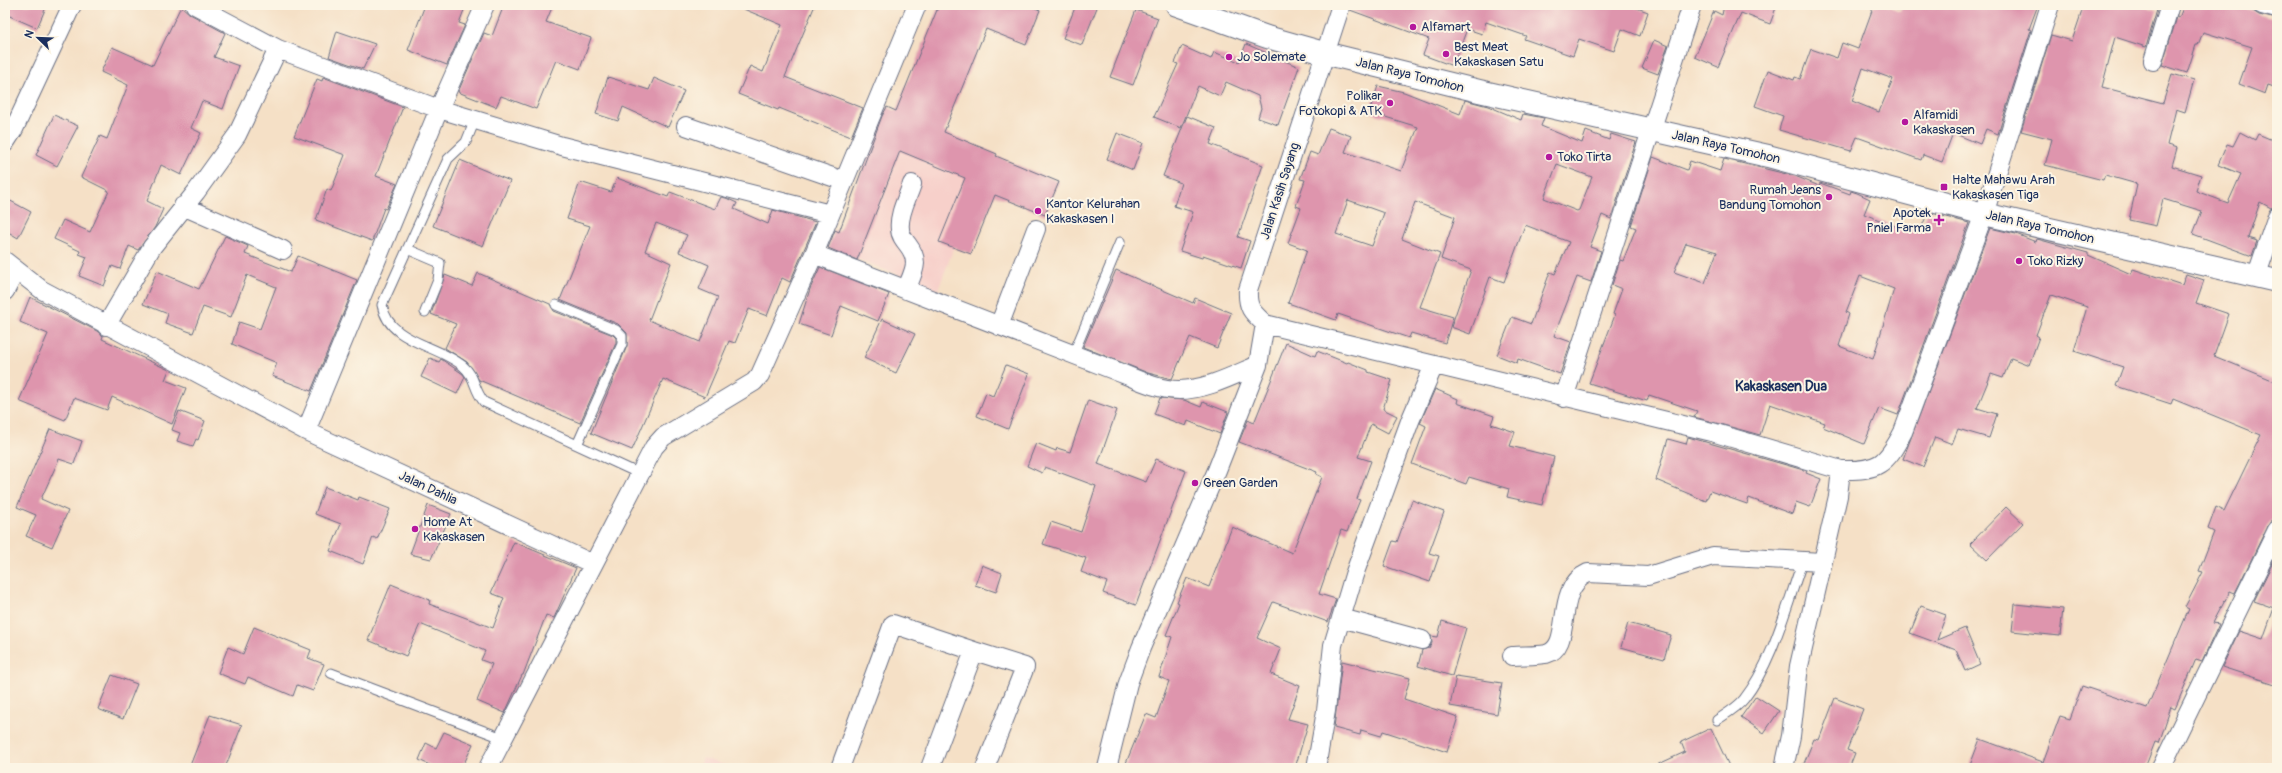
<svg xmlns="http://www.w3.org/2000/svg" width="2282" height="773" font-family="Pangolin,sans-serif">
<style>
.built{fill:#f7d0ca}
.building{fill:#de95ad;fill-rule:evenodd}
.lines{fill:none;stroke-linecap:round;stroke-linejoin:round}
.service-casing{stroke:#676d82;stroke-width:11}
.minor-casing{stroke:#676d82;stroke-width:20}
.trunk-casing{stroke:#676d82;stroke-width:24}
.service{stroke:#fff;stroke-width:9}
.minor{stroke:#fff;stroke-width:18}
.trunk{stroke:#fff;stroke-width:22}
.poi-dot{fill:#b5179e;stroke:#fcf5e5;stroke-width:1.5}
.labels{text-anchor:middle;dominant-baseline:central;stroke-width:4;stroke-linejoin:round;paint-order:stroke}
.poi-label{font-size:13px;fill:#1b2f5e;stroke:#fcf5e5;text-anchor:start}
.street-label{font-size:13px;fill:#1b2f5e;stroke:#fcf5e5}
.neighbourhood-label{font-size:14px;font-weight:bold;fill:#1b2f5e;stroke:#fcf5e5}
</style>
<rect width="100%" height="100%" fill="#fcf5e5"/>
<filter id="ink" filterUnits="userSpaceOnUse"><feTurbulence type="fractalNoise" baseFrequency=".025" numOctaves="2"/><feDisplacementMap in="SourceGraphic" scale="8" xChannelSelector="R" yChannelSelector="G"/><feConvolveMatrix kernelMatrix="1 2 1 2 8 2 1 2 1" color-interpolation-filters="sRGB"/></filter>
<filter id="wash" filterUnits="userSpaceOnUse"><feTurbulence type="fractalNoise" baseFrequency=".012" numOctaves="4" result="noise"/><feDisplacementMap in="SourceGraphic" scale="16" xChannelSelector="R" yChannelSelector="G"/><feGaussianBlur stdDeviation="0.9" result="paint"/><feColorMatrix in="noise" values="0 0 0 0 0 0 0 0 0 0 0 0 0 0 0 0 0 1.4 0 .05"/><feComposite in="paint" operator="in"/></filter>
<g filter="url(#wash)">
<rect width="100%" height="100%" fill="#f5e0c6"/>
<!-- built -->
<path class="built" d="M892 129 1000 170 972 200 938 290 844 254Z
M703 758 733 768H699Z"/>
<g id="blocks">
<!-- building -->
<path class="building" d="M5 5H47L37 28 5 14Z
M425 5H466L459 23 465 25 447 65 408 50Z
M504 5H553L546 22 591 38 580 69 556 60 536 109 501 96 496 107 458 92 484 33 492 36Z
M734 5H815L785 77 863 108 851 137 779 108 778 110 738 94 750 66 763 72 782 25Z
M939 5H1028L1040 10 1026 45 986 29 944 132 997 154 996 156 1059 182 1045 215 995 195 971 254 939 242 965 178 900 151 857 260 828 248 835 230 839 232 882 116 887 107 896 111Z
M1076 5H1098L1082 45 1063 38Z
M1351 5H1629L1648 12 1640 36 1622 29 1614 51 1579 39 1573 56 1524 39 1526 36 1486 22 1482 34 1467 29 1453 66 1423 55 1429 39 1350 10Z
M1724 5H1777L1770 24 1741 13 1718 67 1695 57 1714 11 1722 15Z
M1874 5H1885L1900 11 1902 5H2038L2029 29 2031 30 1998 134 1986 129 1980 144 1953 133 1942 162 1923 155 1921 160 1857 137 1851 151 1779 130 1783 116 1755 106 1768 70 1794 80 1795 77 1800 79 1811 49 1837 58 1842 43 1858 49ZM1863 68 1893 79 1879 112 1852 101Z
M2084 5H2141L2157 10 2146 47 2115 37 2102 87 2163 103 2172 74 2194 80 2185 112 2176 109 2167 145 2177 148 2172 166 2201 175 2196 191 2228 203 2241 174 2218 165 2227 144 2233 146 2240 132 2255 140 2258 134 2277 142V206L2271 208 2260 202 2248 238 2257 241 2252 256 2193 234 2202 211 2163 199 2156 226 2129 220 2137 184 2105 175 2103 180 2045 165 2052 139 2021 131 2051 35 2072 41Z
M2184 5H2236L2253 11 2259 15 2277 19V88L2268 85 2265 94 2239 84 2252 47 2203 32 2198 45H2196L2187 73 2162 65 2177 17 2179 18Z
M181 6 190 14 225 33 214 57 239 66 223 109 202 101 191 128 201 133 181 175 161 165 147 201 163 209 155 227 138 250 129 246 120 269 112 266 104 286 79 276 87 257 79 254 80 251 54 239 63 220 90 232 109 191 81 177 100 136 107 139 128 85 101 72 112 47 153 65Z
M1136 10 1158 18 1133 85 1110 77Z
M337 31 375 44 363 69 329 57Z
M1654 40 1668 46 1658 74 1642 68Z
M1246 44 1299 67 1278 125 1258 118 1261 108 1258 96 1226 82 1220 96 1198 86 1181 128 1154 117 1178 64 1175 63 1182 46 1211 59 1214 52 1239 62Z
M323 77 403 107 376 176 397 184 386 209 384 208 372 241 316 220 327 189 331 191 345 155 294 136 317 79 322 81Z
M608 77 649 90 654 78 684 91 668 127 623 107 618 121 596 114Z
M1378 86 1404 92 1460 114 1465 100 1488 106 1521 120 1523 114 1544 118 1541 126 1582 143 1586 131 1609 140 1611 134 1636 142 1611 219 1602 215 1590 247 1601 251 1591 282 1577 277 1554 336 1571 342 1560 374 1518 359 1517 363 1497 355 1512 317 1531 324 1550 272 1555 274 1569 242 1525 225 1504 282 1490 277 1470 334 1451 327 1471 270 1441 259 1455 217 1415 202 1402 239 1440 254 1420 307 1453 317 1445 343 1411 333 1409 338 1338 314 1336 320 1288 303 1307 250 1288 243 1301 208 1296 206 1305 180 1300 179 1310 152 1318 155 1329 128 1351 136 1345 152 1401 171 1418 127 1369 112ZM1557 164 1592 177 1579 210 1577 211 1544 198ZM1348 200 1384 213 1372 246 1336 234Z
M54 115 78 126 57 166 36 155Z
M1187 116 1216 128 1210 144 1263 165 1238 237 1250 241 1241 268 1203 255 1202 258 1180 251 1193 212 1174 206 1181 183 1163 176Z
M1117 133 1143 143 1133 170 1107 159Z
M1653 157 1687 170 1690 161 1720 171 1724 159 1795 176 1819 186 1820 183 1850 194 1851 191 1857 193 1870 199 1864 214 1900 228 1902 224 1920 231 1928 212 1969 223 1898 415 1879 408 1864 444 1823 427 1825 423 1770 404 1760 435 1694 417 1697 411 1649 395 1647 401 1589 383 1615 315 1613 314 1622 289 1612 285 1620 260 1623 261 1636 228 1631 226ZM1686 243 1717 252 1705 283 1674 272ZM1860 276 1894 289 1873 359 1839 346 1849 314 1846 312Z
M460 160 510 181 483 246 433 226Z
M617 178 668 197 670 192 715 209 721 197 726 198 737 203 734 209 768 224 773 210 816 222 790 282 782 278 767 316 749 309 735 343 729 341 705 397 663 379 632 450 591 433 627 346V333L618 324 560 300 590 226 567 219 580 182 611 192ZM656 223 687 235 679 252 709 265 699 289 718 297 700 342 649 320 671 263 645 251Z
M5 198 31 212 18 238 5 230Z
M1990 228 2016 234 2036 242 2037 239 2088 253V255L2131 274 2133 269 2182 285 2186 274 2204 280 2196 303 2229 314 2214 356 2277 382V520L2271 521 2268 525 2235 593 2230 591 2213 623 2219 624 2202 661 2196 659 2175 709 2171 707 2159 743 2155 742 2145 768H1969L1980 739 2043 762 2060 716 2070 719 2082 686 2147 708 2189 609 2185 607 2203 572 2199 571 2214 532 2208 529 2216 507 2224 511 2261 435 2173 399 2171 404 2116 386 2123 367 2074 351 2087 307 2051 295 2036 335 2039 337 2029 365 2011 358 2003 378 1991 374 1977 408 1997 414 1989 438 1958 429 1952 444 1935 437 1923 467 1903 459Z
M225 236 248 246 245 254 291 272 298 256 357 280 311 391 272 376 277 363 232 344 239 322 260 329 276 287 247 275 231 317 203 307 193 333 165 323 168 314 143 304 157 271 199 289Z
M820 267 889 294 878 321 841 306 831 335 799 324 810 289Z
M1116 270 1193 303 1195 298 1231 313 1217 348 1190 337 1172 379 1148 373 1083 347Z
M478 273 550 304 554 311 613 335 616 338V343L580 423 479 380 467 362 445 348 456 324 431 314 445 275 472 286Z
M30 297 97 331 103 336 102 339 169 370 165 380 186 388 172 424 112 397 107 410 74 398 65 420 19 401 48 334 20 322Z
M882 319 915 334 896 373 864 358Z
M1286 343 1315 356 1317 351 1347 363 1348 362 1368 370V372L1392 380 1383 409 1397 416 1388 433 1371 424 1358 457 1371 461 1357 499 1360 500 1347 532 1341 530 1319 594 1336 599 1328 622 1273 602 1257 638 1281 649 1271 674 1300 686 1288 719 1308 724 1295 768H1124L1146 714 1156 718 1169 681 1159 677 1172 637 1166 635 1179 603 1177 602 1187 578 1209 587 1232 527 1292 553 1322 477 1316 474 1317 472 1239 442 1248 420 1254 423Z
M430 358 439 362 441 359 463 374 465 377 457 394 421 377Z
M1006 365 1029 374 1008 429 977 416 986 393 993 396Z
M1435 389 1458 399 1457 403 1494 416 1491 424 1515 432 1510 446 1554 457 1542 505 1507 497 1509 489 1469 477 1466 484 1412 464 1426 426 1420 423Z
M1160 398 1184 400 1201 407 1203 402 1228 412 1220 434 1188 421 1186 426 1154 414Z
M1088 400 1117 410 1098 464 1146 482 1156 459 1186 471 1136 605 1103 593 1107 582 1081 572 1086 558 1043 544 1051 522 1081 532 1096 486 1045 467 1042 473 1027 466 1036 443 1056 451 1057 448 1070 452Z
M179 411 205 421 198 440 196 439 193 446 177 441 180 433 172 430Z
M50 429 82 441 74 464 59 459 41 499 68 511 52 547 26 536 36 515 17 507Z
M1688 437 1807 471 1806 473 1821 479 1810 507 1796 502 1792 514 1749 498 1747 504 1710 491 1706 501 1656 480 1668 439 1686 444Z
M325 487 358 500 359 497 390 509 377 539 373 537 363 564 330 551 341 524 315 514Z
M1412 500 1444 512 1429 553 1439 556 1430 582 1384 566 1393 541 1397 542Z
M428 505 451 514 431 559 410 554Z
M2006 507 2023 523 1987 560 1970 544Z
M514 542 576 568 554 618 546 615 523 675H522L505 713 477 701 492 664 481 660 485 651 420 624 406 656 368 640 391 584 430 600 429 604 493 628 504 598 491 593Z
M2277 554V685L2222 667 2239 631 2263 639 2274 608 2254 601Z
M982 565 1002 573 996 592 975 585Z
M2015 604 2063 609 2060 636 2012 631Z
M1921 606 1946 615 1937 640 1965 628 1980 664 1965 671 1956 650 1910 633Z
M1442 621 1466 628 1452 676 1418 666 1422 650 1429 648 1432 643 1431 636 1438 637Z
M1628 623 1671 635 1664 659 1621 647Z
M254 627 311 650 308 658 324 664 313 691 297 685 293 696 248 677 245 684 218 673 228 647 243 654Z
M1342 661 1410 678 1404 699 1458 717 1447 752 1383 731 1381 736 1361 730 1360 735 1334 728Z
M112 675 137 684 123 719 98 709Z
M1456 676 1502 683 1497 714 1450 706Z
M1756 696 1779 711 1764 733 1741 717Z
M1835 698 1863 709 1847 750 1855 753 1849 768H1802L1814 739 1819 740Z
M210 715 242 725 225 768H189Z
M1711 728 1730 768H1650L1685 752 1681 742Z
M444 732 473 744 462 768H436L419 760 426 743 436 748Z"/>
</g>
</g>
<g filter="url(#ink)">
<use href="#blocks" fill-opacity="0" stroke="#676d82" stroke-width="1"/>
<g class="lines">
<!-- service casing -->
<g class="service-casing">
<path id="service" d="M475 120 466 142 448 159 382 305C389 343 437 344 463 366 476 377 473 389 484 402L640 474
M407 249 440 263 438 280 425 312
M556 305 616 330 622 336V344L577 445
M1073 355 1120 242
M331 673 505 739
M1717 720C1726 714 1738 707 1744 699 1773 662 1787 604 1803 560"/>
</g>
<!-- minor casing -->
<g class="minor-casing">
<path id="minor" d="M195 5 278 49 439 109 562 146 830 214
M1341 5 1248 290C1247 308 1252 312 1265 324L1712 432 1841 470
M2262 5 2277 9
M2153 61 2170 5
M686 126 844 181
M5 143 14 129 72 5
M183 206 283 250
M814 254 1111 369C1132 377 1156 390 1179 390 1206 390 1234 375 1258 365L1265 324
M5 261 42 290 306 431 593 564
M2256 277 2277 216
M906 290C913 272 921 262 908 245 904 240 900 235 900 229 898 214 908 197 912 184
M5 291 16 270
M106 326 152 247 196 192 237 135 278 49
M999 326 1036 229
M1564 398 1692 5
M306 431 439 109 485 5
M1341 618 1422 640
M974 651 1025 667 985 768
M1512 656C1523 655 1535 656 1546 654 1575 647 1552 589 1588 573L1648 576 1713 556 1822 562
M488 768 654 447 663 437 754 382 760 375 814 254 917 5
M840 768 893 624 974 651 930 768
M1107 768 1128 683 1141 648 1217 470 1258 365
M1316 768 1326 711 1333 645 1354 575 1410 421 1434 365
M1784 768 1791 736 1799 666 1838 496 1841 470C1878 471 1886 465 1903 432L1984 214 2050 5
M2161 768 2277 530"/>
</g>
<!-- trunk casing -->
<g class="trunk-casing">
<path id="trunk" d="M1177 5 1267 37 1324 53 1479 91 1768 156 1984 214 2277 281"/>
</g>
<!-- service -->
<use href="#service" class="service"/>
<!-- minor -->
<use href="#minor" class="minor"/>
<!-- trunk -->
<use href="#trunk" class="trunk"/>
</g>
</g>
<!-- markers -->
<g class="poi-dot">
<circle cx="1413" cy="27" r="4"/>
<circle cx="1446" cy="54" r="4"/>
<circle cx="1229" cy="57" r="4"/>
<circle cx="1390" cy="103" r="4"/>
<circle cx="1905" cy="122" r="4"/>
<circle cx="1549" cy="157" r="4"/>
<rect x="1940" y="183" width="8" height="8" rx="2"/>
<circle cx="1829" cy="197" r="4"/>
<circle cx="1038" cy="211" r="4"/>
<path d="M1937 214h4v4h4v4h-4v4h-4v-4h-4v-4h4z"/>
<circle cx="2019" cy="261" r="4"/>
<circle cx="1195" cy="483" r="4"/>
<circle cx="415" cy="529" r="4"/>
</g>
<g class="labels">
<!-- poi labels -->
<g class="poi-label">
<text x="1421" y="27">Alfamart</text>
<text x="1454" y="47">Best Meat<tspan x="1454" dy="15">Kakaskasen Satu</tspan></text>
<text x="1237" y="57">Jo Solemate</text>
<text x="1382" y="96" text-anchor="end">Polikar<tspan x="1382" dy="15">Fotokopi &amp; ATK</tspan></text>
<text x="1913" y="115">Alfamidi<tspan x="1913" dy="15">Kakaskasen</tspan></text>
<text x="1557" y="157">Toko Tirta</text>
<text x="1952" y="180">Halte Mahawu Arah<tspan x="1952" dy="15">Kakaskasen Tiga</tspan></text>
<text x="1821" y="190" text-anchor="end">Rumah Jeans<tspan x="1821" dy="15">Bandung Tomohon</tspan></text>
<text x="1046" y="204">Kantor Kelurahan<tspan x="1046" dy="15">Kakaskasen I</tspan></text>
<text x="1931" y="213" text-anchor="end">Apotek<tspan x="1931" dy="15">Pniel Farma</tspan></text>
<text x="2027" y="261">Toko Rizky</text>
<text x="1203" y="483">Green Garden</text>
<text x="423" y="522">Home At<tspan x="423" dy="15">Kakaskasen</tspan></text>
</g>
<!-- street labels -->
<g class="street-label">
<text transform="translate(1410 75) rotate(14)">Jalan Raya Tomohon</text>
<text transform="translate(1726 147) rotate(13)">Jalan Raya Tomohon</text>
<text transform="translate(1280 191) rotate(-72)">Jalan Kasih Sayang</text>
<text transform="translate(2040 227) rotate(13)">Jalan Raya Tomohon</text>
<text transform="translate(428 488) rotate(25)">Jalan Dahlia</text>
</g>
<!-- neighbourhood labels -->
<g class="neighbourhood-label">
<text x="1781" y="386">Kakaskasen Dua</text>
</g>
</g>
<!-- margin -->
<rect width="2282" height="773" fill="none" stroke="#fcf5e5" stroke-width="20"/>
<!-- north arrow -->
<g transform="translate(38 38) rotate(293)" stroke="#fcf5e5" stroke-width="3" paint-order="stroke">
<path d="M0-3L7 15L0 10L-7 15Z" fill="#1b2f5e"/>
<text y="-6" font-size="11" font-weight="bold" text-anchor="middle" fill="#1b2f5e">N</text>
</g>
</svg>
